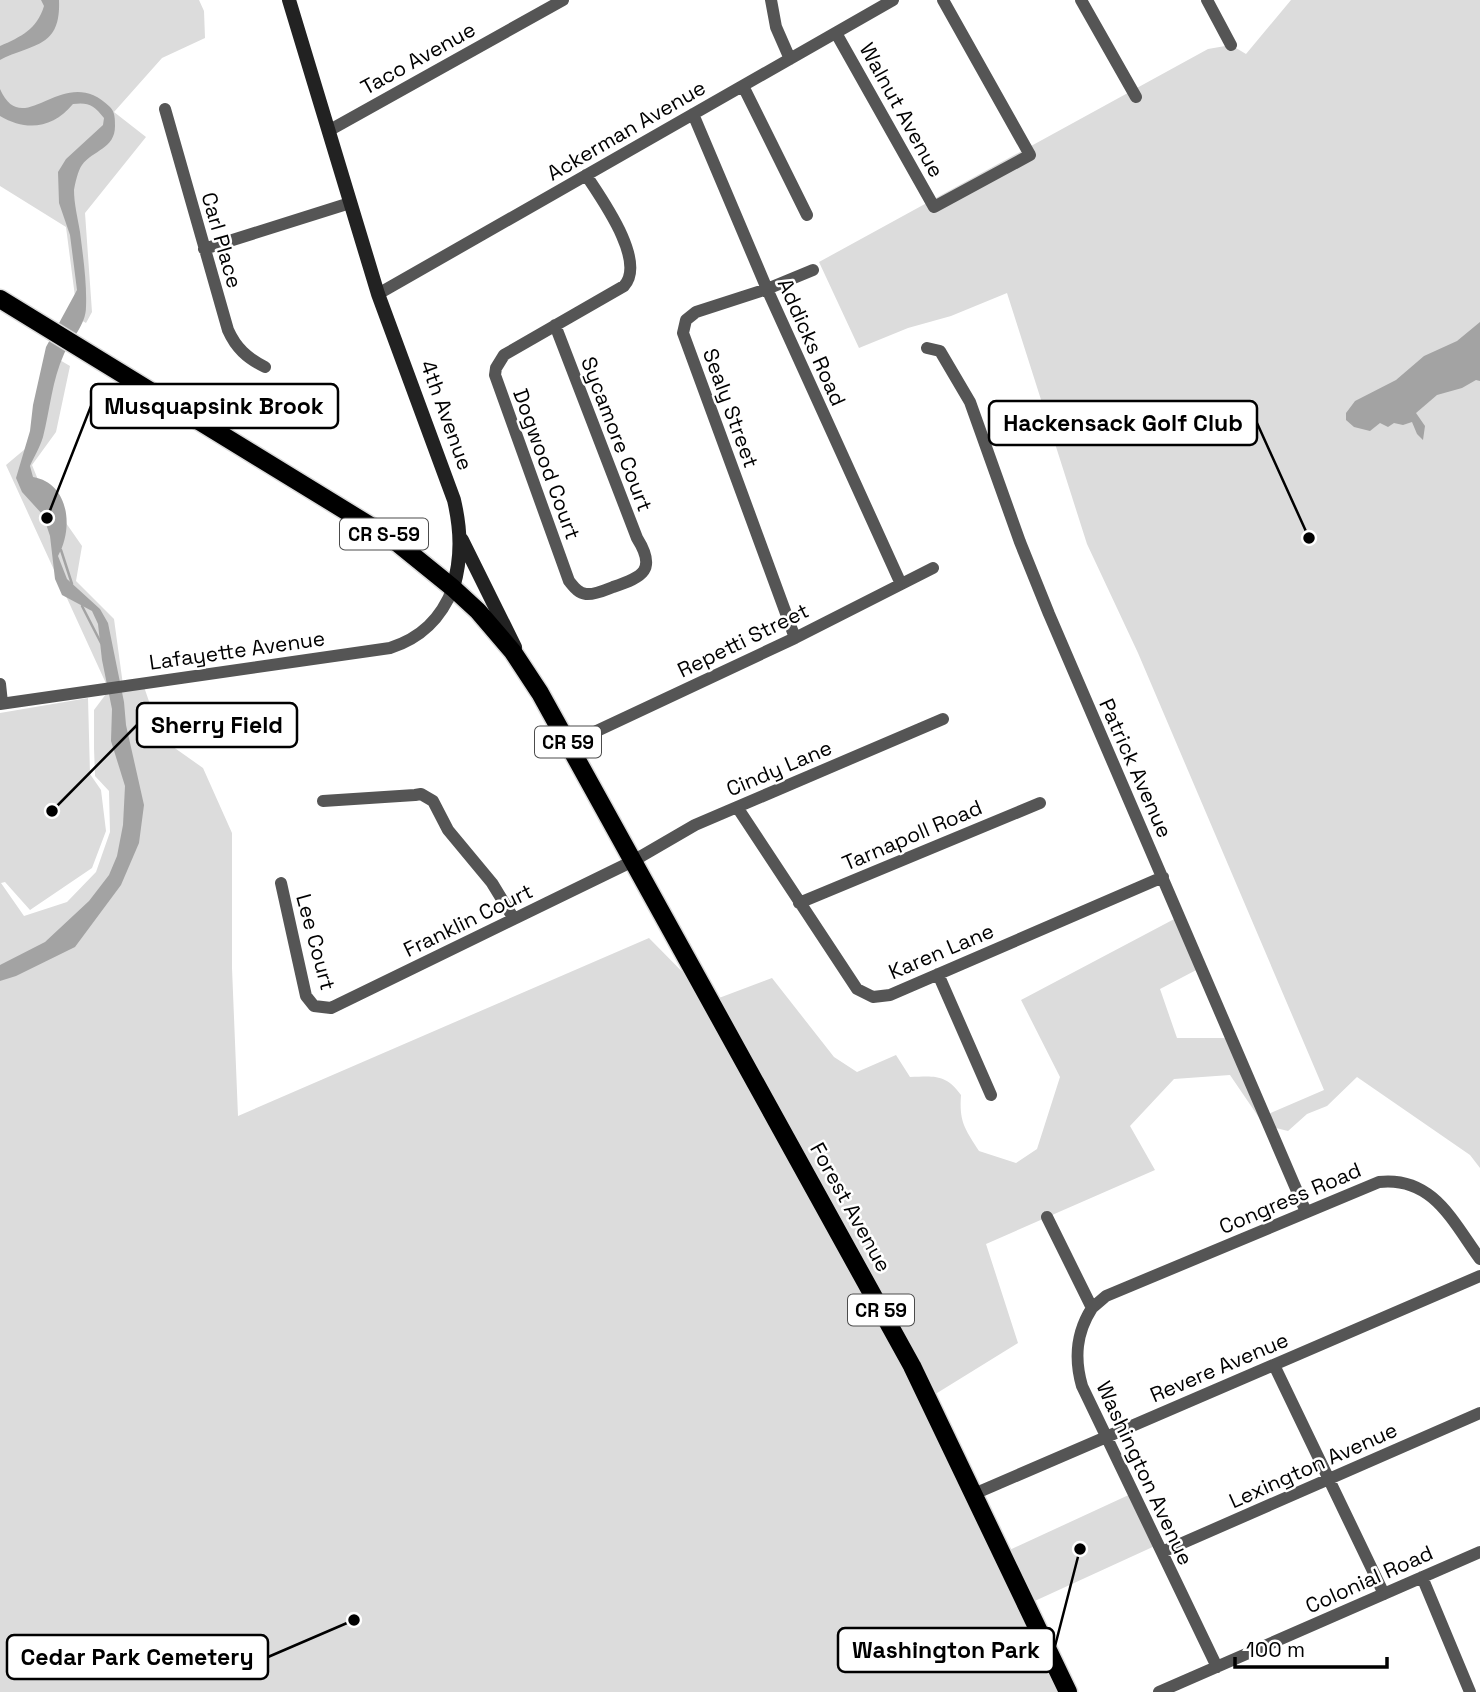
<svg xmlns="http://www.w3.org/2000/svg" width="1480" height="1692" font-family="'Space Grotesk',sans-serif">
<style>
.green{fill:#dcdcdc}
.water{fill:#a3a3a3}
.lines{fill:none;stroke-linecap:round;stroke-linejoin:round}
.stream{stroke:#a3a3a3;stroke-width:2.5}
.primary-casing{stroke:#dbdbdb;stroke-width:21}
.street{stroke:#555;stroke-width:12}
.secondary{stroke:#222;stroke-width:14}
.primary{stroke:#000;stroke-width:18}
.labels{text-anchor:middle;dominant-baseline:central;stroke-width:5;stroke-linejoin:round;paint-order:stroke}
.shield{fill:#fff;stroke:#4c4c4c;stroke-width:2}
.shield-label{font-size:19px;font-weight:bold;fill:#000}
.street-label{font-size:21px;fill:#000;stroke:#fff}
.leader{fill:none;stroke:#000;stroke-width:2.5}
.callout-dot{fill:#000;stroke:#fff;stroke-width:2.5}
.callout{fill:#fff;stroke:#000;stroke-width:2.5}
.callout-label{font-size:23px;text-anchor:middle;font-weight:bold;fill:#000}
</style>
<rect width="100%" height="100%" fill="#fff"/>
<!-- green -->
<path class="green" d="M0 0H199L204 11 205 38 162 58 114 112 146 137 85 213 92 312 86 323 74 316 77 312 66 227 0 186Z
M1291 0H1480V1168L1470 1155 1357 1077 1327 1106 1307 1114 1288 1131 1264 1125 1230 1075 1174 1079 1130 1126 1155 1170 986 1244 1018 1343 929 1398 1003 1553 1133 1493 1157 1545 1026 1605 1068 1692H0V713L88 698 90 774 101 790 106 831 92 868 30 910 5 882 1 883 24 916 67 902 96 872 110 832 109 791 95 776 94 748V710L109 690 6 465 31 444 58 359 70 366 56 432 32 465 41 487 82 546 76 581 114 619 123 685 143 684 162 739 203 768 232 833V968L238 1116 649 938 711 1001 772 978 834 1057 857 1072 896 1055 910 1077C935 1076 946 1074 961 1095 959 1122 965 1129 979 1151L1016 1163 1037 1149 1060 1077 1021 1000 1180 916 1202 967 1160 989 1177 1038H1233L1266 1115 1324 1090 1138 653 1087 544 1007 293 951 316 908 328 859 348 819 262 1208 49 1231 45 1246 54Z"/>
<!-- water -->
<path class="water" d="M41 0H59C61 48 34 43 0 60V46C21 37 37 29 44 6Z
M0 89C24 143 63 60 110 107 115 112 115 119 115 126 115 149 93 150 82 165 78 170 75 184 74 190 74 204 78 219 80 232 83 256 87 283 86 307 86 325 71 339 64 354 52 380 50 410 43 437 40 447 34 457 30 466L33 477C69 483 74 528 58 556L67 579 100 609 108 623 124 702 126 725 144 805 139 843 121 885 75 947 16 976 0 981V965L45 942 89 901 109 875 117 856 123 825 125 786 111 741 112 709 102 660 98 624 92 611 62 595 55 579 50 536 43 515 22 492 16 478 30 431 33 405 46 347 77 290 70 235 59 203 58 172 66 159 103 125 104 118C94 105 88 102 73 104 53 128 27 132 0 116Z
M1480 322V381L1476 380 1462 388 1437 395 1416 413 1425 426 1423 440 1417 434 1412 422 1403 425 1394 423 1388 427 1380 423 1370 431 1354 427 1346 420V413L1355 401 1396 380 1424 356 1457 341Z"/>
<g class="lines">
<!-- stream -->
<path class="stream" d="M61 550 72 584
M82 606 101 643"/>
<!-- primary casing -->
<g class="primary-casing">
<path id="primary" d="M0 299 395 541 453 588 478 611 513 652 540 693 912 1366 1068 1692"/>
</g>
<!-- street -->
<path class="street" d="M771 0 776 27 790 59
M1081 0 1136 97
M1207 0 1231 45
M836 33 934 207 1030 155 943 0
M743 86 807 215
M165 109 228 330C236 348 247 358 265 367
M693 114 767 289 901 584
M330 130 563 0
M204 249 350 203
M378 294 893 0
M555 325 637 538C657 570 643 577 613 587 605 590 595 595 586 594 578 593 574 587 569 581L495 375 496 368 504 355 624 286C647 261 601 198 586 175
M927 348 940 351 970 402 1020 542 1049 614 1306 1212
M795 638 683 333 686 320 696 312 767 289 813 270
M0 684 2 703
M0 704 390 648C421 638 441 619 453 588
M569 744 795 638 933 568
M323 801 415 795 421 794 433 801 448 830 492 883 514 919
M737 807 857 989 873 997 890 995 1163 877
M281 883 306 996 314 1006 331 1008 633 861 695 825 943 719
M799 903 1040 803
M938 974 991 1095
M1047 1217 1092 1308C1076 1333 1074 1358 1082 1386L1217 1667
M1092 1308 1106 1296 1379 1182C1433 1176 1453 1222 1480 1259
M1274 1365 1384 1594
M974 1494 1480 1276
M1162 1552 1480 1413
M1422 1577 1470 1692
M1159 1692 1480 1552"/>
<!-- secondary -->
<path class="secondary" d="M289 0 378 294 454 500C461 530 462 557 453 588
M462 540 515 647"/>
<!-- primary -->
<use href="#primary" class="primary"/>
</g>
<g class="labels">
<!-- shield labels -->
<g class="shield">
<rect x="340" y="518.5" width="88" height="31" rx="5"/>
<rect x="535" y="726.5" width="66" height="31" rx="5"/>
<rect x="848" y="1294.5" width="66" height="31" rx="5"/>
</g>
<g class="shield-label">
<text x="384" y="534">CR S-59</text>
<text x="568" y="742">CR 59</text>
<text x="881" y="1310">CR 59</text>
</g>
<!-- street labels -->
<g class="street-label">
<text transform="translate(418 58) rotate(-29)">Taco Avenue</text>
<text transform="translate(902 110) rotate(61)">Walnut Avenue</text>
<text transform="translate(626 130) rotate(-30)">Ackerman Avenue</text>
<text transform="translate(222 240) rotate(74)">Carl Place</text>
<text transform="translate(812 342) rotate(66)">Addicks Road</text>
<text transform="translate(731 408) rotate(70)">Sealy Street</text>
<text transform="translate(447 415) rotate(70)">4th Avenue</text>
<text transform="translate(617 434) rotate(69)">Sycamore Court</text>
<text transform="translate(547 464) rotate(70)">Dogwood Court</text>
<text transform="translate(743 640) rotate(-26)">Repetti Street</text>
<text transform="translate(237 650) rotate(-8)">Lafayette Avenue</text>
<text transform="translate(779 768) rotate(-23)">Cindy Lane</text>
<text transform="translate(1136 768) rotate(66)">Patrick Avenue</text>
<text transform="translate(912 835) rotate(-23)">Tarnapoll Road</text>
<text transform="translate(468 920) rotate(-26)">Franklin Court</text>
<text transform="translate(316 942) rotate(75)">Lee Court</text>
<text transform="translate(941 951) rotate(-23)">Karen Lane</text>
<text transform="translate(1290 1198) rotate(-23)">Congress Road</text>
<text transform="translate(851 1207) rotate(61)">Forest Avenue</text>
<text transform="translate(1219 1367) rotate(-23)">Revere Avenue</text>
<text transform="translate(1313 1465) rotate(-24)">Lexington Avenue</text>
<text transform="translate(1145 1473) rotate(65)">Washington Avenue</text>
<text transform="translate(1369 1579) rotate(-24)">Colonial Road</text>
</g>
</g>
<!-- callouts -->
<path class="leader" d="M47 518L91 406M1309 538L1257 423M52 811L137 725M1080 1549L1054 1650M354 1620L268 1657"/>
<g class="callout-dot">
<circle cx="47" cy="518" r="7"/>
<circle cx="1309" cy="538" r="7"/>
<circle cx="52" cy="811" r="7"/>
<circle cx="1080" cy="1549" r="7"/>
<circle cx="354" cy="1620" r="7"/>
</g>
<g class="callout">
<rect x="91" y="384" width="247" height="44" rx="7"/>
<rect x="989" y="401" width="268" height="44" rx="7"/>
<rect x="137" y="703" width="160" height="44" rx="7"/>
<rect x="838" y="1628" width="216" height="44" rx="7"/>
<rect x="7" y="1635" width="261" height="44" rx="7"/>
</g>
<g class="callout-label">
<text x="214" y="414">Musquapsink Brook</text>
<text x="1123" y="431">Hackensack Golf Club</text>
<text x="217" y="733">Sherry Field</text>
<text x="946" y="1658">Washington Park</text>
<text x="137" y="1665">Cedar Park Cemetery</text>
</g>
<!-- scale -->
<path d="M1235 1657v10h152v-10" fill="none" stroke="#000000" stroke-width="3.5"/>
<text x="1246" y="1657" font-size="21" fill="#000000" stroke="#ffffff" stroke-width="5" paint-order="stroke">100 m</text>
</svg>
